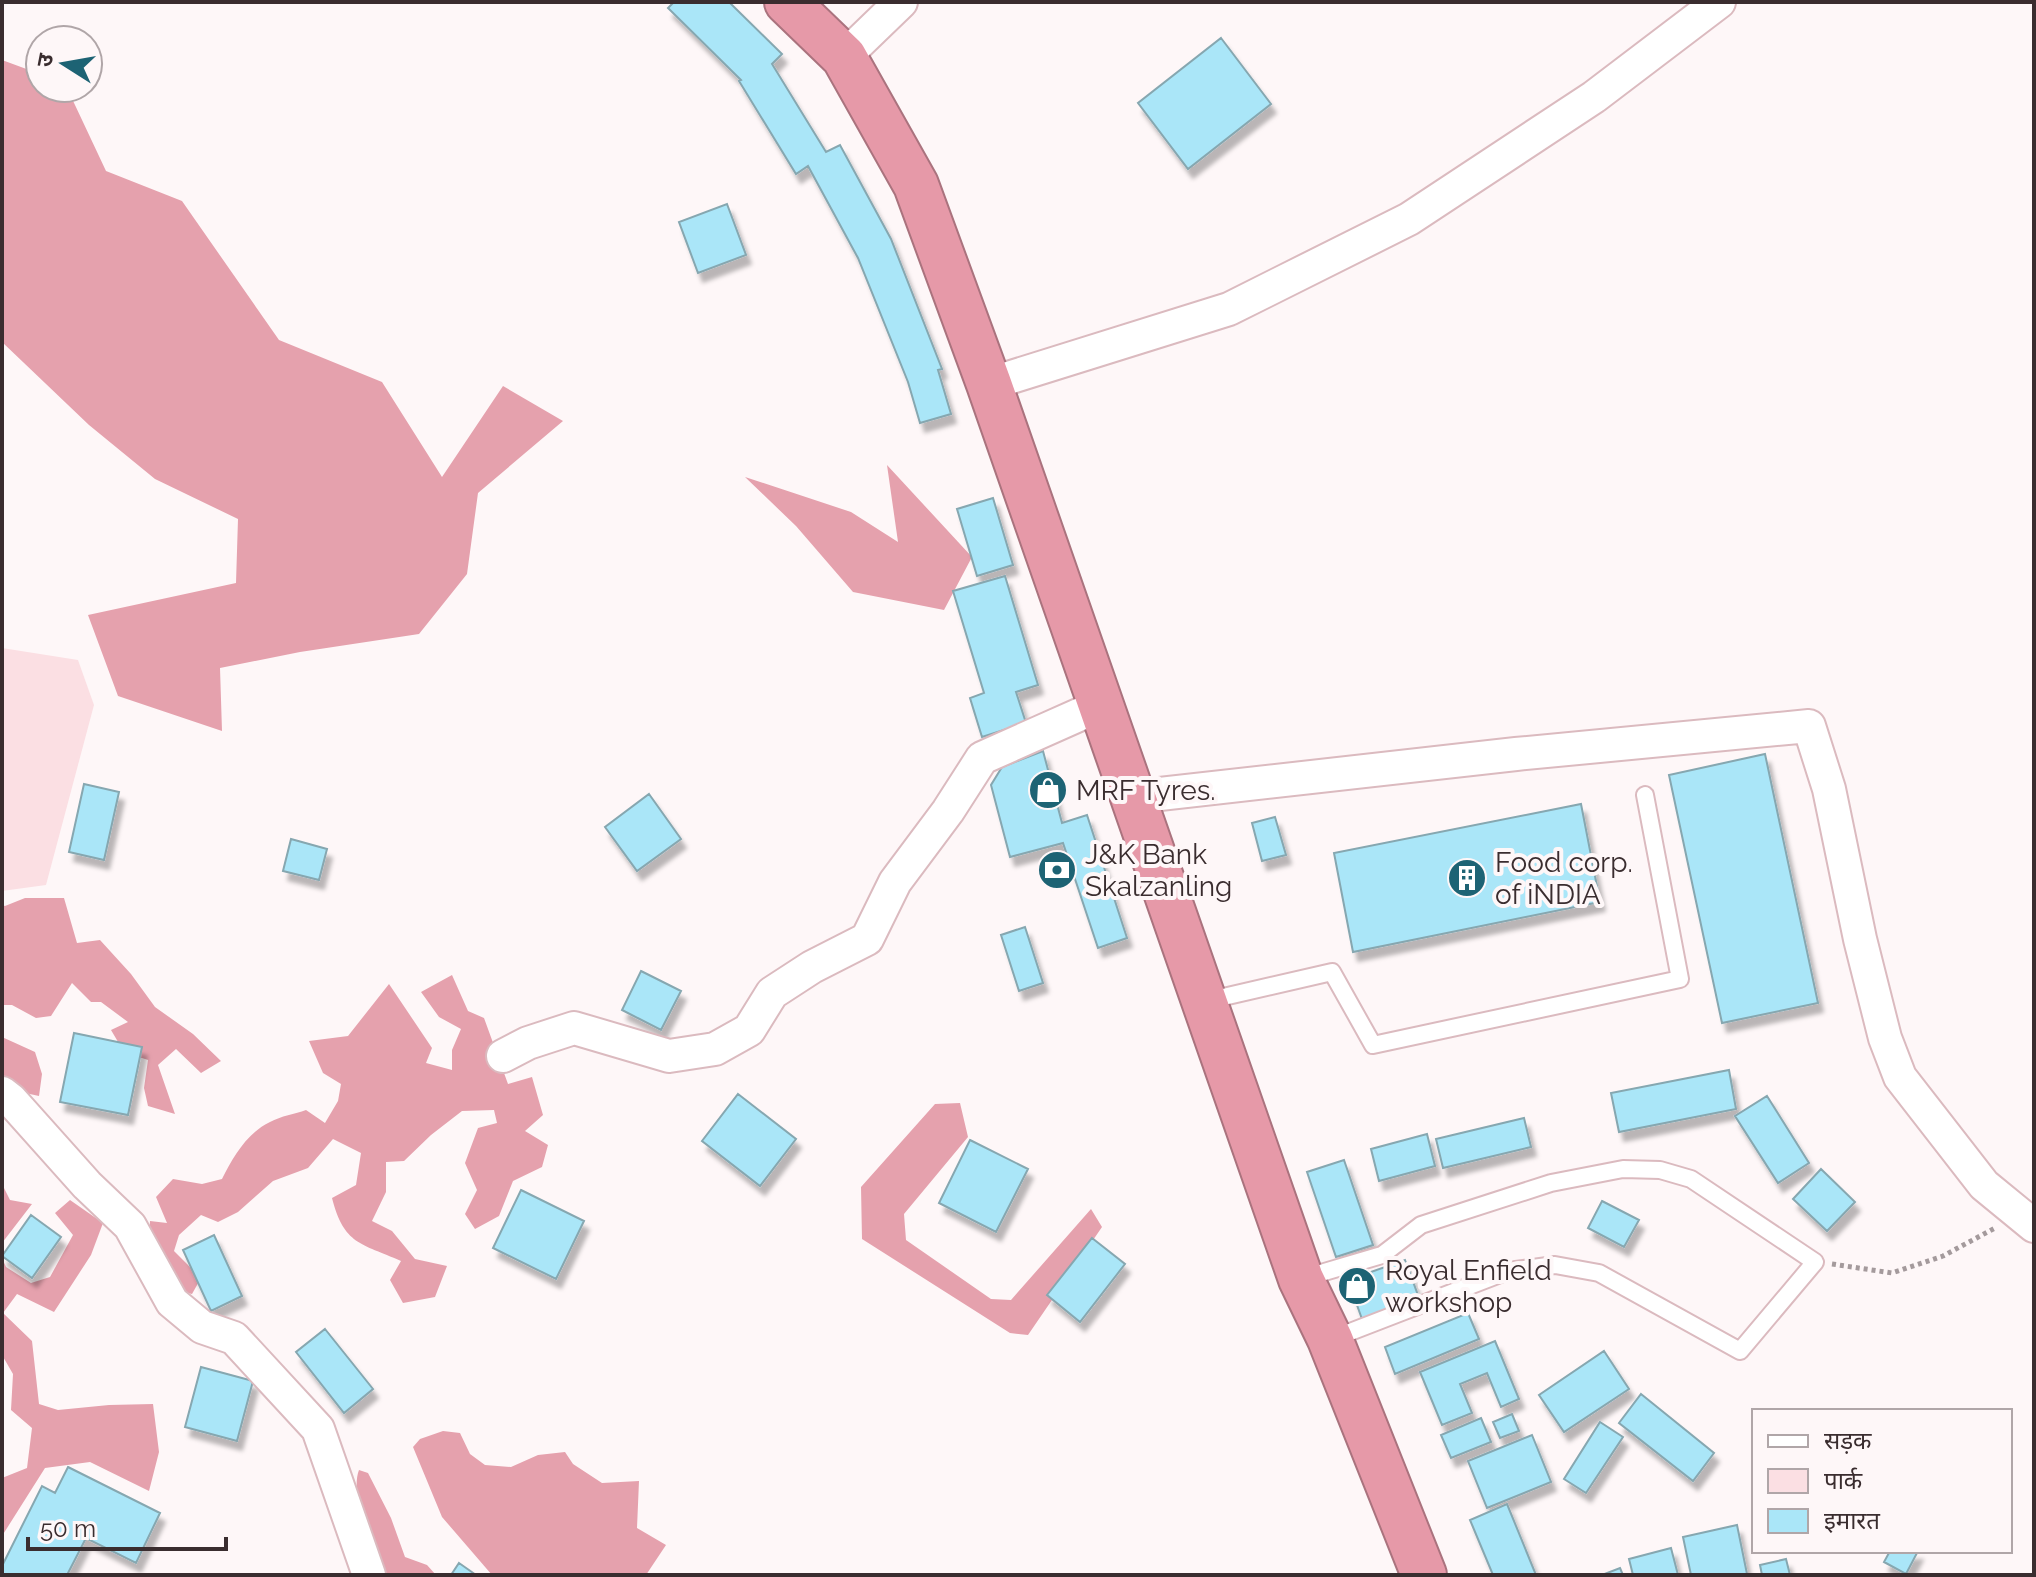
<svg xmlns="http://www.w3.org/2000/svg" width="2036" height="1577" font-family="Raleway,'Noto Sans Devanagari',sans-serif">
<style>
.green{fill:#fbdfe3}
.forest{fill:#e5a1ad}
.building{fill:#aae6f8;stroke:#86a7b0;stroke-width:2;filter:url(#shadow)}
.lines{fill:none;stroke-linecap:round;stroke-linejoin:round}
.lane-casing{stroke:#dbbabf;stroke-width:20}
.street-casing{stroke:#dbbabf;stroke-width:36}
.highway-casing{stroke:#aa737e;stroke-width:48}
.path{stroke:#a49a9c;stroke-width:5;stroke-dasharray:4 4;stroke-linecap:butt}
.lane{stroke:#fff;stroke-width:16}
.street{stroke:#fff;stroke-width:32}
.highway{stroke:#e699a8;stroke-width:44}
.labels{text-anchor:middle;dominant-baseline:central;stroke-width:8;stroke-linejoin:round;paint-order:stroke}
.poi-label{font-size:28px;fill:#3a2d2f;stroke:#fef7f8;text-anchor:start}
</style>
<defs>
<filter id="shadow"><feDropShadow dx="5" dy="9" stdDeviation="2" flood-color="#0004"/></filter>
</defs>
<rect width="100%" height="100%" fill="#fef7f8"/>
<!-- green -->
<path class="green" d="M2 648 78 660 94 705 46 885 2 891Z"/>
<!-- forest -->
<path class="forest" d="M2 60 40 74V88H67L106 171 182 201 279 340 382 382 442 477 503 386 563 421 478 493 467 574 419 634 300 652 220 668 222 731 118 696 88 615 236 583 238 519 155 479 89 425 2 342Z
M887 465 972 557 944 610 853 592 796 526 745 477 851 512 898 542Z
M25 898H64L77 943 100 940 131 974 155 1007 193 1034 221 1061 201 1073 176 1049 158 1065 175 1114 148 1106 144 1088 148 1060 124 1052 111 1030 128 1022 101 1002H91L72 983 51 1016 36 1018 12 1005H2V905L5 906Z
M452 975 468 1011 484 1018 508 1084 532 1077 543 1115 525 1131 548 1145 542 1167 513 1181 499 1216 475 1229 465 1214 477 1190 465 1163 478 1128 497 1123 494 1110 462 1111 431 1135 404 1161 386 1162V1192L372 1221 392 1231 415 1259 447 1266 435 1297 403 1303 390 1280 401 1261C361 1243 344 1245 332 1198L356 1185 361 1153 333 1139 308 1168 273 1181 238 1212 218 1222 201 1215 179 1235 174 1251 201 1278 192 1294 175 1290 160 1266 168 1260 149 1244 150 1221 167 1223 156 1197 173 1179 202 1184 222 1179C233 1157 247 1133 270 1122 281 1116 295 1114 306 1110L325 1123 338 1101 341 1084 323 1073 309 1041 348 1036 389 984 432 1048 426 1063 452 1070V1050L461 1029 439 1017 421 992Z
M2 1037 35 1052 42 1074 39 1096 16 1091 2 1083Z
M960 1103 968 1137 904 1214 906 1240 991 1299 1011 1300 1091 1209 1102 1227 1028 1335 1010 1333 862 1239 861 1187 935 1104Z
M2 1184 10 1200 32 1204 2 1243Z
M70 1200 103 1223 91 1255 54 1312 17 1294 3 1313 32 1341 39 1404 58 1410 109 1405 153 1404 159 1452 149 1491 90 1462 45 1468 2 1536V1478L27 1468 32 1428 11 1410 13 1374 2 1355V1258L6 1267 31 1283 50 1277 73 1235 55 1213Z
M443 1431 460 1433 470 1454 485 1465 511 1467 538 1455 565 1452 573 1464 602 1483 639 1481 637 1528 666 1545 646 1575H492L442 1517 413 1447 420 1439Z
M359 1470 368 1473 391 1518 405 1557 427 1565 436 1575H385C382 1570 376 1565 374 1559 365 1541 351 1489 359 1470Z"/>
<!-- building -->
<path class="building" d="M674 2H729L782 54 772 64 826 152 840 145 891 239 942 369 938 370 951 414 920 423 908 382 858 258 808 166 796 174 739 81 741 80 668 8Z
M1221 38 1271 104 1188 169 1138 103Z
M727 204 746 255 698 273 679 222Z
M993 498 1013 565 977 576 957 509Z
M1005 576 1038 685 1016 692 1026 723 982 737 970 698 984 693 953 591Z
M1043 751 1062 823 1087 815 1127 938 1098 948 1063 843 1010 857 991 785 1002 767Z
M1765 754 1818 1003 1722 1023 1669 775Z
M84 784 119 792 104 860 69 852Z
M649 794 681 839 637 871 605 827Z
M1581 804 1600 902 1353 952 1334 853Z
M1275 817 1286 855 1262 861 1252 823Z
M291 839 327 849 319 880 283 871Z
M1025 927 1043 983 1019 991 1001 935Z
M641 971 681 991 661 1030 622 1010Z
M74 1033 142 1047 128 1115 60 1102Z
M1729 1070 1736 1109 1619 1132 1611 1093Z
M738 1094 796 1139 760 1186 702 1141Z
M1767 1096 1809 1163 1778 1183 1735 1116Z
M1524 1118 1531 1147 1443 1168 1436 1139Z
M1427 1134 1435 1166 1379 1181 1371 1149Z
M970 1140 1028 1169 996 1232 939 1203Z
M1344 1160 1373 1245 1336 1257 1307 1172Z
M1821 1169 1855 1202 1827 1231 1793 1199Z
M521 1190 584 1221 556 1279 493 1248Z
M1602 1201 1639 1220 1624 1247 1588 1228Z
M31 1215 61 1237 32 1278 2 1256Z
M214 1235 242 1296 211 1311 183 1250Z
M1092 1238 1125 1264 1080 1322 1047 1295Z
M1405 1260 1419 1298 1362 1319 1348 1280Z
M1468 1313 1479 1339 1395 1374 1385 1347Z
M325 1329 373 1389 344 1413 296 1352Z
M1495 1341 1519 1399 1501 1407 1487 1373 1460 1384 1472 1413 1442 1425 1420 1372Z
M1604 1351 1629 1389 1564 1432 1539 1395Z
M201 1367 253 1381 237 1441 185 1427Z
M1641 1394 1714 1453 1693 1481 1619 1423Z
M1512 1414 1519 1431 1500 1438 1493 1422Z
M1481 1418 1491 1442 1451 1458 1441 1435Z
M1600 1422 1623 1437 1586 1493 1564 1479Z
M1532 1435 1551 1482 1487 1508 1468 1461Z
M68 1467 160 1513 136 1563 86 1538 67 1575H2V1566L42 1486 55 1493Z
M1507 1504 1536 1575H1493L1470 1520Z
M1737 1525 1747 1574 1691 1575 1683 1537Z
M1671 1548 1678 1575H1633L1629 1559Z
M1890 1551H1918L1906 1574 1884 1562Z
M1786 1559 1790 1575H1762L1760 1565Z
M459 1563 476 1575H451Z
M1620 1568 1623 1575H1602Z"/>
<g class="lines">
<!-- lane casing -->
<g class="lane-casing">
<path id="lane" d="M1206 1001 1332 972 1373 1045 1680 979 1645 795
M1304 1278 1382 1255 1421 1225 1551 1183 1623 1169 1660 1170 1691 1179 1815 1262 1740 1351 1599 1273 1555 1265 1508 1271 1332 1339"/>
</g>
<!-- street casing -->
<g class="street-casing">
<path id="street" d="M844 57 901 2
M989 384 1229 309 1409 219 1594 97 1719 2
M1133 797 1516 754 1809 726 1829 789 1860 939 1885 1038 1900 1077 1984 1185 2034 1226
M503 1056 528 1043 574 1028 669 1056 715 1049 749 1030 772 993 812 967 867 939 895 882 948 811 982 758 1101 705
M2 1093 11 1100 87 1185 130 1226 172 1302 202 1327 234 1338 318 1429 369 1575"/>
</g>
<!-- highway casing -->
<g class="highway-casing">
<path id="highway" d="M787 2 844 57 916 185 989 384 1301 1279 1330 1339 1424 1575"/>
</g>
<!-- path -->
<path class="path" d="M1832 1264 1892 1273 1943 1256 1995 1228"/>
<!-- lane -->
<use href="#lane" class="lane"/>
<!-- street -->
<use href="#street" class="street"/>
<!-- highway -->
<use href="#highway" class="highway"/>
</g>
<!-- icons -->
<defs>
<g id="shop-disc" transform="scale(2)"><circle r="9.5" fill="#1d6374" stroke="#fef7f8"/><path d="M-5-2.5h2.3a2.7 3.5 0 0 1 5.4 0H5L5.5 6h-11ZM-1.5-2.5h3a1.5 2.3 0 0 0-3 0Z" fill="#fff"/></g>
<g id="bank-disc" transform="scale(2)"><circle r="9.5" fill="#1d6374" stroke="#fef7f8"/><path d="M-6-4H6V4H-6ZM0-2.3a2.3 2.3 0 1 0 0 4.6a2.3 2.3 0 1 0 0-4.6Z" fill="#fff"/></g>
<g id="building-disc" transform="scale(2)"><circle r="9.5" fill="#1d6374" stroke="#fef7f8"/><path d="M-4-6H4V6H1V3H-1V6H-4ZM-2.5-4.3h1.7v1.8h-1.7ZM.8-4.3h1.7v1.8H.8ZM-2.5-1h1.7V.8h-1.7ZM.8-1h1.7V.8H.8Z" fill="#fff"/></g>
</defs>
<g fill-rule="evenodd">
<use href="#shop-disc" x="1048" y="790"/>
<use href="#bank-disc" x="1057" y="870"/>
<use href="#building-disc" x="1467" y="878"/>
<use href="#shop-disc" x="1357" y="1286"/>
</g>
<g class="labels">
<!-- poi labels -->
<g class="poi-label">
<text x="1076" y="790">MRF Tyres.</text>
<text x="1085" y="854">J&amp;K Bank<tspan x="1085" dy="32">Skalzanling</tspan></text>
<text x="1495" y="862">Food corp.<tspan x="1495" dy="32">of iNDIA</tspan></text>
<text x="1385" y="1270">Royal Enfield<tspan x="1385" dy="32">workshop</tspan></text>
</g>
</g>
<!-- border -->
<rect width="2036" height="1577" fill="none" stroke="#3a2d2f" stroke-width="8"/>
<!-- legend -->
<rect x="1752" y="1409" width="260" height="144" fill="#fef7f8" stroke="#b0a6a8" stroke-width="2"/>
<rect x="1768" y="1435" width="40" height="12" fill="#ffffff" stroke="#b0a6a8" stroke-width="2"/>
<text x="1824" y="1449" font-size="24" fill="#3a2d2f">सड़क</text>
<rect x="1768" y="1469" width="40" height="24" fill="#fbdfe3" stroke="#b0a6a8" stroke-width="2"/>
<text x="1824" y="1489" font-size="24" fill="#3a2d2f">पार्क</text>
<rect x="1768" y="1509" width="40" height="24" fill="#aae6f8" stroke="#b0a6a8" stroke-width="2"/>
<text x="1824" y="1529" font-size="24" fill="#3a2d2f">इमारत</text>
<!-- north arrow -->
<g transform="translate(64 64) rotate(281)"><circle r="38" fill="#fef7f8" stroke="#b0a6a8" stroke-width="2"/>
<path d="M0-6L14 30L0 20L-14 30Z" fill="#1d6374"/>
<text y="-12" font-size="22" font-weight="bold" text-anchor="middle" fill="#3a2d2f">उ</text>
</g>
<!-- scale -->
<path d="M28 1537v12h198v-12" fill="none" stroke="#3a2d2f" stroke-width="4"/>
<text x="40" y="1537" font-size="24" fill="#3a2d2f" stroke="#fef7f8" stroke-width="6" paint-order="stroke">50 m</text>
</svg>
